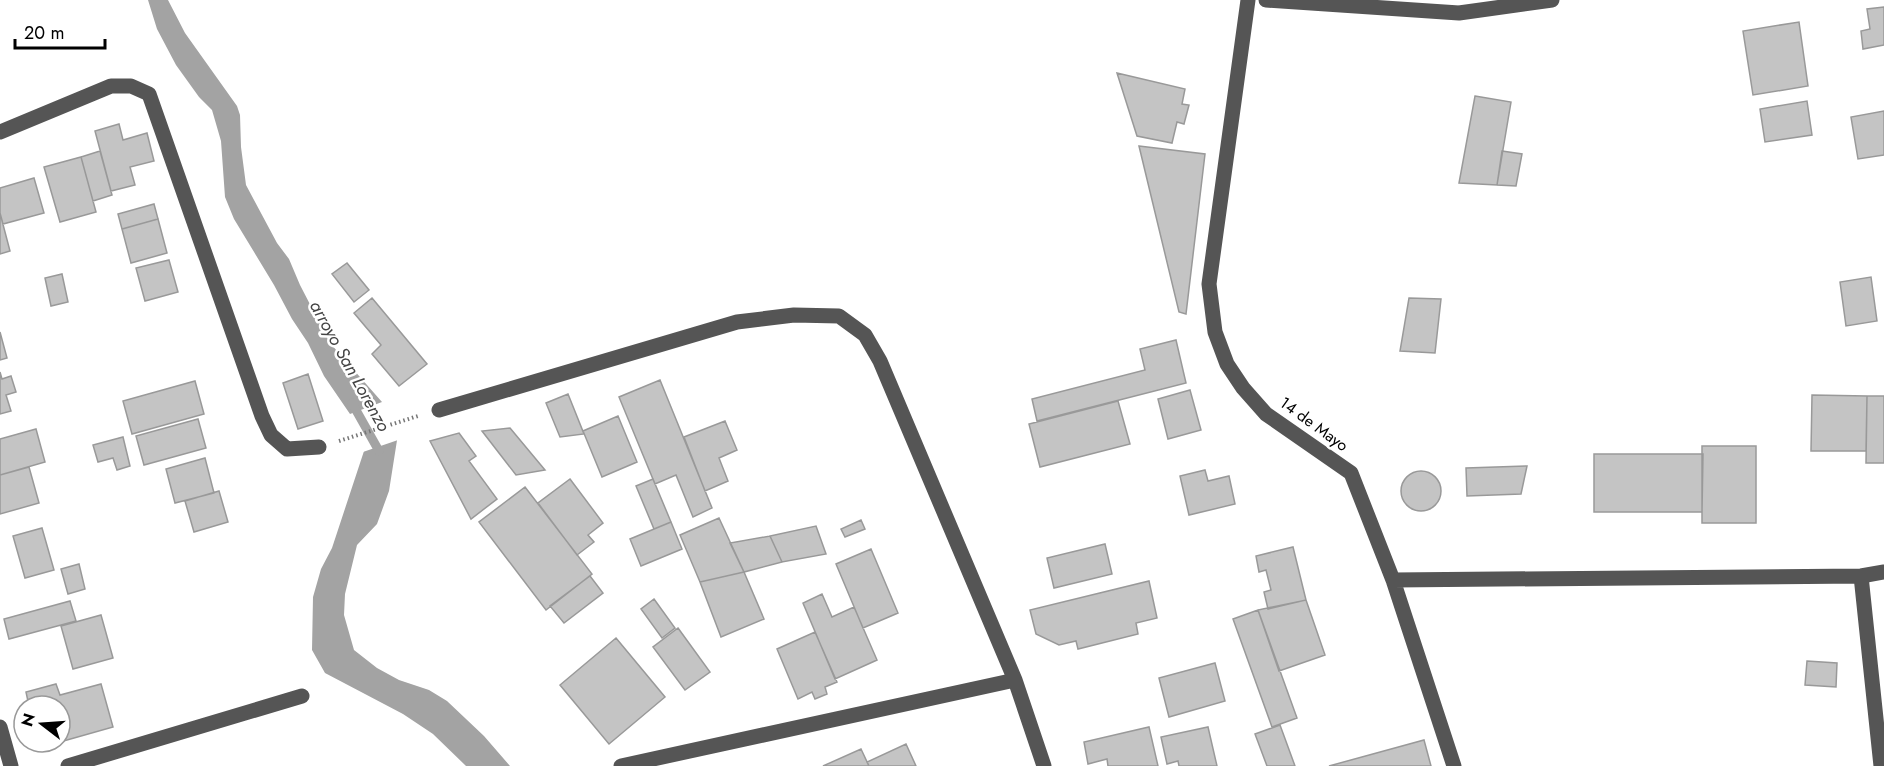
<svg xmlns="http://www.w3.org/2000/svg" width="1884" height="766" font-family="Jost,sans-serif">
<style>
.water{fill:#a3a3a3}
.pier{fill:#fff}
.lines{fill:none;stroke-linecap:round;stroke-linejoin:round}
.stream{stroke:#a3a3a3;stroke-width:9}
.building{fill:#c4c4c4;stroke:#999;stroke-width:1.5}
.path{stroke:#777;stroke-width:4;stroke-dasharray:1.5 3;stroke-linecap:butt}
.minor{stroke:#555;stroke-width:15}
.labels{text-anchor:middle;dominant-baseline:central;stroke-width:5;stroke-linejoin:round;paint-order:stroke}
.street-label{font-size:16px;fill:#000;stroke:#fff}
.water-label{font-size:18px;font-style:italic;fill:#444;stroke:#fff}
</style>
<rect width="100%" height="100%" fill="#fff"/>
<!-- water -->
<path class="water" d="M148 0H168L185 33 237 106 240 115 241 147 246 185 277 243 289 259 300 285 330 343 382 402 350 414 324 376 308 343 292 319 274 285 234 219 225 197 221 141 212 110 199 97 176 65 157 29Z
M398 434 389 491 377 524 357 545 345 594 344 615 354 650 377 668 399 680 429 690 447 701 484 736 510 766H466L433 734 403 714 325 673 312 650 313 597 321 569 332 548 366 445Z"/>
<!-- pier -->
<path class="pier" d="M397 431 401 433V439L360 453 364 443Z"/>
<g class="lines">
<!-- stream -->
<path class="stream" d="M352 403 379 451"/>
</g>
<!-- building -->
<path class="building" d="M1884 7V45L1863 49 1861 31 1870 29 1867 9Z
M1799 22 1808 86 1753 95 1743 31Z
M1117 73 1185 89 1182 104 1189 105 1184 124 1177 122 1172 143 1137 136Z
M1475 96 1511 102 1497 185 1459 183Z
M1807 101 1812 135 1765 142 1760 109Z
M1884 111V155L1858 159 1851 117Z
M119 124 123 140 147 133 154 161 130 167 135 185 111 191 95 131Z
M1139 146 1205 154 1186 314 1179 312Z
M100 151 112 195 93 201 81 157Z
M1502 151 1522 154 1516 186 1497 185Z
M81 157 96 212 60 222 44 167Z
M34 178 44 213 3 224 0 213V188Z
M154 204 158 219 122 229 118 214Z
M0 213 10 251 0 254Z
M158 219 167 253 131 263 122 229Z
M169 260 178 292 145 301 136 268Z
M347 263 369 290 354 302 332 274Z
M62 274 68 302 51 306 45 278Z
M1871 277 1877 321 1846 326 1840 282Z
M372 298 427 364 399 386 372 354 381 345 354 313Z
M1409 298 1441 299 1435 353 1400 351Z
M0 332 7 358 0 360Z
M1176 340 1186 383 1037 421 1032 399 1145 370 1140 349Z
M0 372 2 379 11 376 16 392 6 395 11 411 0 414Z
M308 374 323 421 298 429 283 383Z
M660 380 712 508 693 517 676 475 655 484 619 397Z
M195 381 204 414 132 434 123 401Z
M1190 390 1201 430 1168 439 1158 399Z
M568 394 584 434 560 437 546 403Z
M1812 395 1867 396 1866 451H1811Z
M1867 396H1884V463H1866Z
M1118 401 1130 444 1040 467 1029 424Z
M618 416 637 462 602 477 583 431Z
M198 419 206 448 144 465 136 436Z
M725 421 737 450 719 458 728 481 705 491 684 437Z
M510 428 545 470 516 475 482 431Z
M36 429 45 462 0 475V439Z
M459 433 476 456 469 461 497 499 471 519 430 441Z
M123 437 130 466 117 470 113 458 98 462 93 445Z
M1702 446H1756V523H1702Z
M1594 454H1703L1702 512H1594Z
M205 458 214 493 175 503 166 469Z
M1527 466 1521 494 1467 496 1466 468Z
M29 467 39 503 0 514V475Z
M1205 470 1208 481 1229 476 1235 504 1189 515 1180 476Z
M1401 491a20 20 0 1 1 40 0a20 20 0 1 1-40 0Z
M570 479 603 523 588 535 594 542 577 555 538 503Z
M653 479 671 522 654 529 636 486Z
M525 487 592 574 546 610 479 522Z
M219 491 228 522 194 532 185 501Z
M719 518 744 572 700 582 680 535Z
M861 520 865 529 845 537 841 529Z
M671 522 682 549 641 566 630 539Z
M816 526 826 554 782 562 770 536Z
M42 528 54 570 25 578 13 536Z
M770 536 782 562 744 572 730 543Z
M1105 544 1112 574 1054 588 1047 558Z
M1293 547 1306 600 1268 609 1264 592 1271 590 1266 570 1259 572 1256 556Z
M871 549 898 613 863 628 836 564Z
M79 564 85 589 68 594 61 569Z
M744 572 764 619 721 637 700 582Z
M590 576 603 593 564 623 550 606Z
M1149 581 1157 618 1136 623 1138 634 1078 649 1076 641 1059 645 1036 634 1030 610Z
M822 594 832 617 854 607 877 660 835 679 803 603Z
M654 599 675 628 662 638 641 609Z
M1306 600 1325 655 1279 671 1258 610Z
M70 601 76 621 9 639 4 619Z
M1258 610 1297 718 1272 727 1233 619Z
M101 615 113 658 73 669 61 626Z
M678 628 710 672 685 690 653 647Z
M815 632 837 682 825 687 827 694 815 699 812 692 798 699 777 649Z
M616 638 665 697 609 744 560 685Z
M1807 661 1837 663 1836 687 1805 685Z
M1215 663 1225 701 1169 717 1159 678Z
M56 684 60 695 101 684 113 727 60 742V706H29L26 692Z
M1280 725 1295 766H1267L1255 734Z
M1149 727 1158 766H1108L1107 759 1088 764 1084 742Z
M1208 727 1217 766H1179L1178 761 1167 764 1161 737Z
M1424 740 1431 766H1329Z
M39 742H60L41 747Z
M906 744 916 766H869L867 762Z
M861 749 869 766H823Z"/>
<g class="lines">
<!-- path -->
<path class="path" d="M339 441 418 416"/>
<!-- minor -->
<path class="minor" d="M1248 0 1209 284 1215 332 1227 364 1243 388 1266 414 1351 473 1393 580 1454 766
M1266 0 1459 13 1552 0
M0 132 111 86H131L149 94 262 416 271 435 287 449 319 447
M439 410 737 322 794 315 839 316 865 335 880 361 1015 680 1044 766
M1861 576 1881 766
M1393 580 1861 576 1884 572
M0 727 11 766
M68 766 302 696
M621 766 1015 680"/>
</g>
<g class="labels">
<!-- street labels -->
<g class="street-label">
<text transform="translate(1314 424) rotate(36)">14 de Mayo</text>
</g>
<!-- water labels -->
<g class="water-label">
<text transform="translate(350 366) rotate(61)">arroyo San Lorenzo</text>
</g>
</g>
<!-- north arrow -->
<g transform="translate(42 724) rotate(287)"><circle r="28" fill="#ffffff" stroke="#999999" stroke-width="1.5"/>
<path d="M0-4.5L10 22L0 15L-10 22Z" fill="#000000"/>
<text y="-9" font-size="16" font-weight="bold" text-anchor="middle" fill="#000000">N</text>
</g>
<!-- scale -->
<path d="M15 39v9h90v-9" fill="none" stroke="#000000" stroke-width="3"/>
<text x="24" y="39" font-size="18" fill="#000000" stroke="#ffffff" stroke-width="4.5" paint-order="stroke">20 m</text>
</svg>
